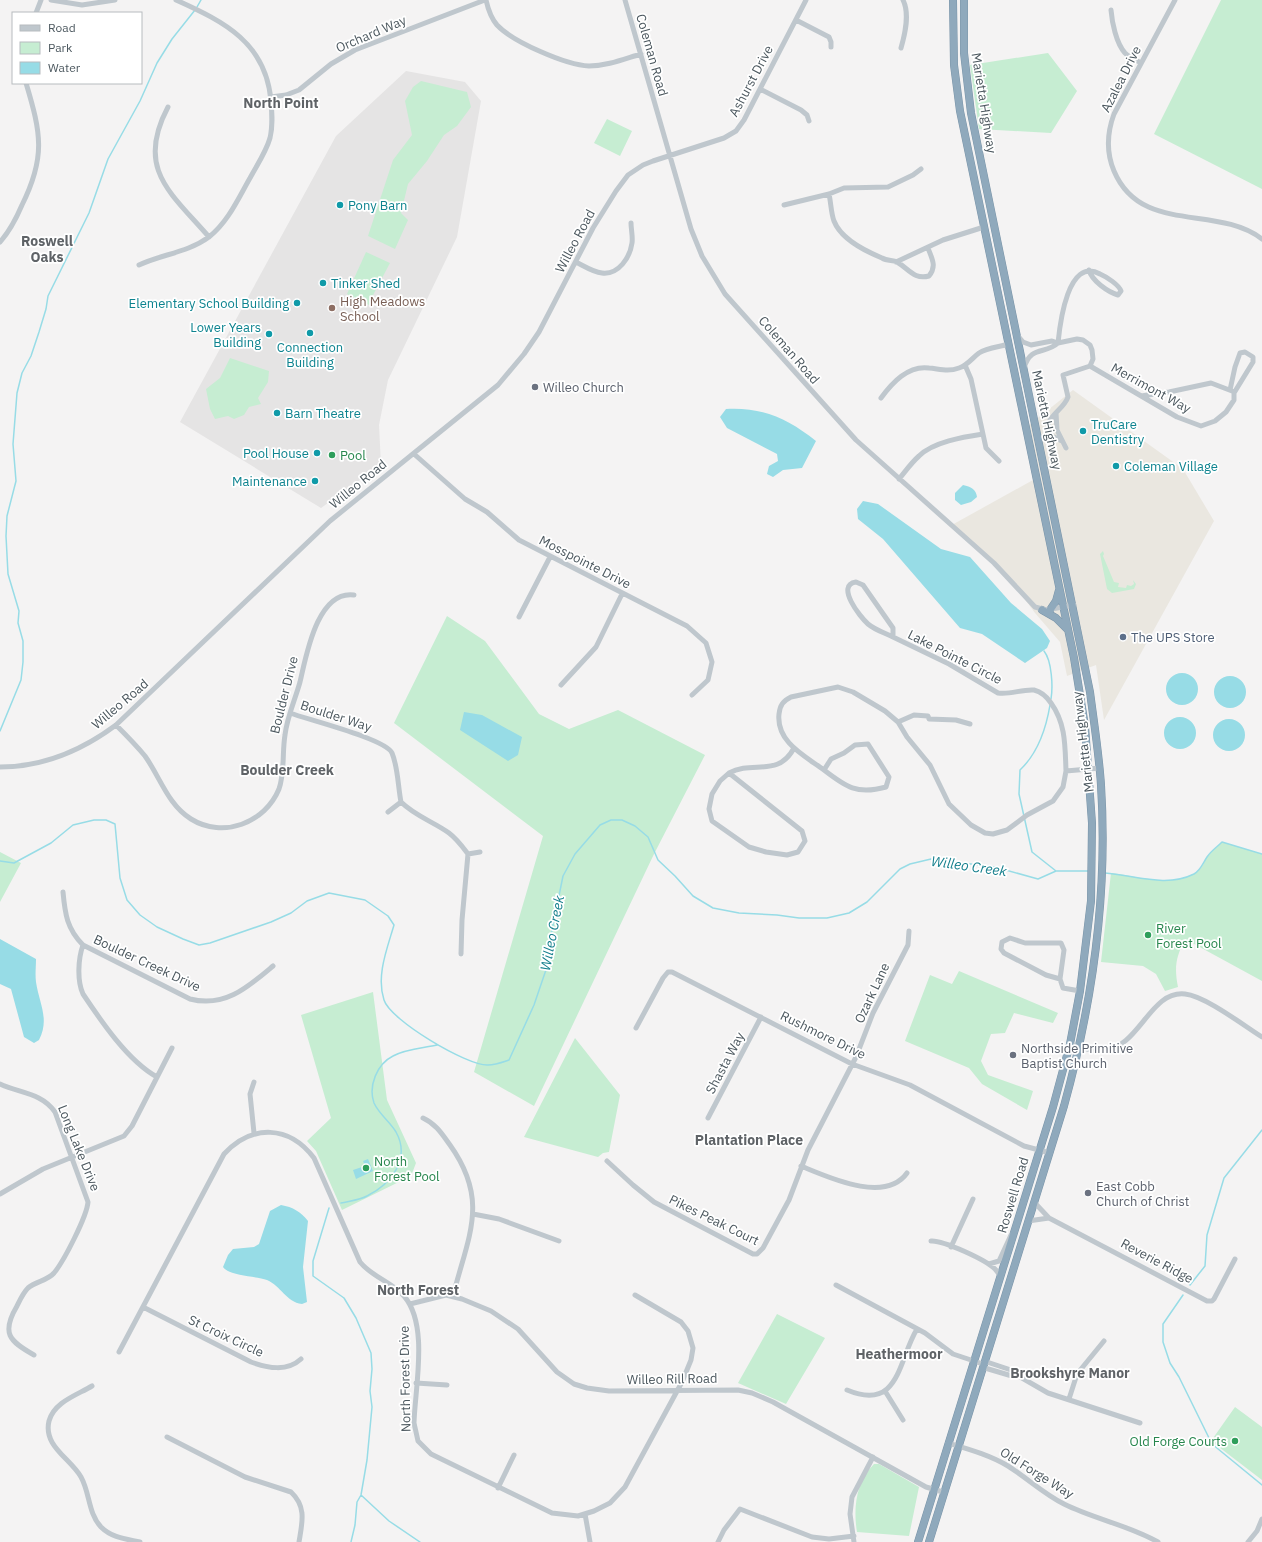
<svg xmlns="http://www.w3.org/2000/svg" width="1262" height="1542" font-family="'IBM Plex Sans',sans-serif">
<style>
.commercial{fill:#eae7e0}
.education{fill:#e5e4e4}
.green{fill:#c6edd2}
.water{fill:#97dce6}
.lines{fill:none;stroke-linecap:round;stroke-linejoin:round}
.stream{stroke:#97dce6;stroke-width:1.5}
.highway-casing{stroke:#7a94a8;stroke-width:8}
.minor{stroke:#bfc7cd;stroke-width:5}
.highway{stroke:#8fa9bc;stroke-width:7}
.culture-dot{fill:#0f9aa8;stroke:#fff;stroke-width:1.5}
.education-dot{fill:#8d6e63;stroke:#fff;stroke-width:1.5}
.worship-dot{fill:#6b7280;stroke:#fff;stroke-width:1.5}
.leisure-dot{fill:#2e9e5b;stroke:#fff;stroke-width:1.5}
.service-dot{fill:#5c6f8a;stroke:#fff;stroke-width:1.5}
.labels{text-anchor:middle;dominant-baseline:central;stroke-width:3.5;stroke-linejoin:round;paint-order:stroke}
.street-label{font-size:13px;fill:#4b575e;stroke:#fff}
.culture-label{font-size:13px;fill:#0d838f;stroke:#fff;text-anchor:start}
.education-label{font-size:13px;fill:#785e54;stroke:#fff;text-anchor:start}
.worship-label{font-size:13px;fill:#5b616d;stroke:#fff;text-anchor:start}
.leisure-label{font-size:13px;fill:#27864d;stroke:#fff;text-anchor:start}
.service-label{font-size:13px;fill:#4e5e75;stroke:#fff;text-anchor:start}
.neighbourhood-label{font-size:14px;font-weight:bold;fill:#5f6367;stroke:#fff}
.water-label{font-size:14px;font-style:italic;fill:#17808e;stroke:#fff}
</style>
<rect width="100%" height="100%" fill="#f4f3f3"/>
<!-- commercial -->
<path class="commercial" d="M1073 390 1183 469 1214 521 1104 720 1096 665 1067 676 1060 642 1035 613 1006 574 950 526 1033 480 1024 429Z"/>
<!-- education -->
<path class="education" d="M406 71 465 82 481 101 457 237 388 380 379 425 381 465 321 508 180 422 336 136Z"/>
<!-- green -->
<path class="green" d="M1221 0H1262V189L1154 134Z
M1048 53 1077 91 1051 133 979 129 970 65Z
M421 81 467 92 471 107 457 126 444 135 427 161 408 184 401 213 408 220 395 249 368 236 393 160 412 135 405 101 413 87Z
M607 119 632 131 620 156 594 143Z
M366 252 390 263 371 299 373 307 347 294Z
M230 358 269 371 268 382 258 398 261 404 249 407 244 415 234 419 228 416 215 419 210 409 206 389 220 378Z
M1103 551 1104 554 1103 556 1114 582 1119 583 1118 587 1126 588 1127 585 1131 586 1134 584 1133 580 1136 584 1134 589 1112 593 1107 589 1100 554Z
M447 616 485 641 539 714 569 729 618 710 705 755 654 854 534 1106 474 1072 543 836 394 723Z
M1222 842 1262 854V981L1185 939C1176 957 1174 967 1178 987L1165 991 1156 974 1143 966 1101 962 1111 873C1137 876 1179 890 1201 868 1204 865 1204 861 1207 857 1211 852 1217 847 1222 842Z
M0 852 21 863 0 902Z
M959 971 1058 1013 1053 1023 1014 1013 1005 1033 991 1034 981 1061 988 1075 1033 1091 1027 1110 982 1084 969 1068 905 1041 930 975 952 984Z
M373 992 387 1100 416 1163 411 1176 342 1210 316 1151 307 1141 331 1118 301 1015Z
M575 1038 620 1095 609 1152 603 1153 598 1157 524 1137Z
M777 1314 825 1338 786 1404 738 1383Z
M1235 1407 1262 1427V1480L1211 1441Z
M874 1464H879L919 1487 909 1536 857 1532C853 1508 856 1482 874 1464Z"/>
<!-- water -->
<path class="water" d="M726 409C763 407 788 419 816 441L802 468 783 470 773 477 767 474 769 466 778 461 777 454 727 428 720 417Z
M963 485C971 487 976 489 977 497L971 502 961 505 955 500V493Z
M863 501 878 504 941 549 970 557 1011 603 1042 629 1050 641 1047 648 1025 663 982 634 960 628 883 539 858 519 857 509Z
M1166 689a16 16 0 1 1 32 0a16 16 0 1 1-32 0Z
M1214 692a16 16 0 1 1 32 0a16 16 0 1 1-32 0Z
M464 712 482 715 522 737 518 755 508 761 460 730Z
M1164 733a16 16 0 1 1 32 0a16 16 0 1 1-32 0Z
M1213 735a16 16 0 1 1 32 0a16 16 0 1 1-32 0Z
M0 939 36 959C36 967 35 974 36 982 39 1003 50 1019 39 1040L34 1043 24 1037 11 989 0 984Z
M368 1159 373 1171 356 1179 353 1170 365 1166 363 1161Z
M281 1205C293 1207 301 1212 308 1221L303 1267 307 1302 302 1304C286 1302 281 1286 267 1280 256 1276 229 1276 223 1267L228 1255 233 1249 254 1247 259 1244 270 1211Z"/>
<g class="lines">
<!-- stream -->
<path class="stream" d="M197 7 201 0
M1044 651C1052 661 1053 687 1051 699
M1050 705C1046 729 1038 753 1020 770L1019 794 1032 852 1056 871
M0 731 21 680 23 662V641L18 623 19 611 8 574 6 536 7 516 16 481 13 444 17 393 22 373 31 356 39 332 46 309 48 296 89 213 108 159 140 101 157 63 172 39 195 10
M0 861 14 863 51 843 73 825 94 820H106L115 824 120 878 127 900 140 915 157 927 183 939 199 945 210 943 271 922 291 913 307 901 329 893 365 900 388 916 394 925C387 949 376 976 384 1000 390 1020 467 1066 488 1065 495 1065 503 1062 509 1060L534 1005 549 961 551 935 563 876 575 854 600 825 611 820H622L635 826 648 837 658 860 675 876 693 896 713 908 739 913 777 915 799 918H827L849 913 867 902 900 869 910 864 931 859 995 867 1038 879 1056 871H1089
M1105 873C1134 875 1166 888 1194 874 1201 870 1203 863 1207 857 1211 851 1217 847 1222 842L1262 854
M341 1203C349 1201 360 1200 367 1196 391 1184 411 1159 396 1132 390 1122 379 1114 374 1103 368 1086 377 1064 393 1056 405 1049 423 1048 437 1045
M329 1208 313 1261V1276L344 1298 356 1318 371 1353 372 1369 370 1391 372 1407 367 1460 361 1495 357 1502 355 1525 351 1542
M1190 1285 1205 1266 1207 1235 1224 1178 1262 1130
M1183 1295 1163 1324V1342L1170 1363 1179 1377 1212 1444 1262 1485
M361 1495 389 1521 420 1542"/>
<!-- highway casing -->
<g class="highway-casing">
<path id="highway" d="M1042 610 1056 618 1067 629
M1050 610 1056 601 1059 590
M918 1542 1053 1107 1070 1044 1080 991 1091 901 1092 823 1085 726 1074 658 960 111 954 65 953 0
M929 1542 1064 1106C1093 1001 1108 894 1101 785 1099 754 1094 723 1090 692L971 113 964 53V0"/>
</g>
<!-- minor -->
<path class="minor" d="M51 0 82 5 115 0
M486 0C488 9 491 18 497 25 513 42 566 65 589 66 607 66 624 59 641 54
M625 0 691 229 702 256 725 294 856 440 994 563 1035 607 1046 610 1074 605
M1175 0 1114 114C1107 133 1106 152 1114 171 1141 235 1216 204 1262 239
M1111 10C1112 22 1116 43 1125 53 1129 57 1136 60 1141 63
M36 13 41 0
M796 20 829 37 831 42V47
M901 48C905 34 910 14 903 0
M760 89 801 110 807 115 809 121
M271 97 286 95 299 90 331 64 355 50 485 0
M168 107C135 169 171 193 209 237
M829 194C831 203 831 213 834 221 841 239 865 251 882 258 887 261 893 260 897 262 909 269 914 280 929 276 937 266 932 259 928 248
M784 205 829 194 844 188 888 187 913 175 921 169
M0 242C10 231 16 219 22 205 46 157 41 133 26 83
M576 262C584 266 593 272 602 273 619 275 630 257 632 243 633 237 631 229 631 223
M896 262 943 240 984 227
M139 265C162 254 187 253 209 237 228 222 238 199 250 178 257 165 266 152 270 138 273 126 272 114 271 101 266 43 225 22 176 0
M1018 336 1023 342 1031 345 1052 341 1058 343 1077 339 1083 340 1090 345 1092 350 1093 359 1090 366 1063 375 1068 397C1063 412 1039 419 1052 436L1062 441
M1058 343C1060 323 1068 256 1100 274 1107 277 1119 285 1121 291L1118 295C1108 292 1092 281 1089 270
M965 365 971 379 986 448 999 461
M1090 366 1177 417 1201 426 1215 421 1226 412 1234 400V393L1253 362V357L1245 352 1240 353 1235 367 1230 390
M1024 368C1031 345 1045 355 1058 343
M1141 396 1169 392 1211 383 1232 391
M881 398C892 383 908 365 929 368 940 369 948 372 959 368 968 365 972 358 979 353 987 348 999 347 1009 344
M1056 413 1057 430 1066 448
M414 454 465 499 487 512 519 540 687 626 706 643 712 662 708 680 692 695
M899 479C905 472 911 463 919 456 933 442 963 437 983 434
M856 582 863 585 893 628V637C885 633 875 630 868 624 860 617 835 585 856 582Z
M519 617 550 557
M893 637 949 664 998 693C1010 695 1022 689 1034 690 1042 692 1047 697 1051 703 1066 724 1065 746 1066 771
M561 685 596 647 622 594
M290 713C309 720 386 739 392 753 398 767 398 787 401 802L388 812
M898 722 914 715 928 716 929 719 956 720 970 724
M116 725C126 735 136 745 145 756 160 777 168 805 191 819 223 839 265 823 279 789 285 772 282 752 285 735 287 717 295 700 300 682 306 657 317 590 354 595
M868 744 889 777 886 787C857 795 846 787 824 770L831 759 844 753 855 745Z
M0 767C43 767 81 751 116 725L330 521 498 385 524 354 539 332 593 228 616 191 628 175 643 165 653 161 724 138 736 131 744 120 806 0
M824 770C805 756 776 742 779 714 780 705 783 701 791 697L838 687 853 692 885 711 898 722 907 737 930 765 949 804 971 825 985 833 993 834 1007 830 1027 815 1053 801 1063 787 1066 771 1100 768
M729 773 802 831 805 841 798 852 787 855 766 852 749 847 712 821 709 809 712 794 720 781Z
M729 773C753 760 778 778 794 748
M401 802C415 816 434 822 449 833 457 839 462 846 468 854L462 920 461 954
M468 854 480 852
M63 892C65 914 67 929 83 945L190 999C225 1008 248 987 273 966
M83 945C78 959 77 981 83 994 101 1021 128 1061 157 1077
M1060 979 1064 950 1061 943H1025L1010 938 1002 942 1001 949 1004 953 1046 975 1060 979 1063 988 1080 991
M636 1028 663 978 668 972H672L852 1064 910 1085 1024 1146 1050 1153
M1070 1044C1080 1047 1092 1052 1103 1051 1140 1047 1150 990 1185 994 1205 996 1243 1025 1262 1037
M254 1082 250 1094 254 1133
M0 1084C20 1093 42 1093 55 1112L88 1202C87 1216 64 1261 54 1273 47 1281 36 1281 28 1288 23 1293 20 1300 17 1306 1 1333 9 1341 34 1355
M423 1118C436 1124 442 1134 450 1145 490 1201 468 1236 453 1296
M708 1118 761 1017
M607 1161 633 1185 654 1202 753 1254H757L763 1248 789 1200 808 1150 856 1057 873 1013 908 945 909 931
M801 1166C828 1177 885 1204 907 1173
M0 1194 43 1169 124 1136 132 1126 172 1048
M1034 1202 1049 1218 1207 1301H1212L1214 1299 1235 1259
M473 1214 499 1219 559 1241
M1028 1221 1049 1218
M931 1241C943 1240 986 1260 995 1269 997 1271 999 1274 1000 1277
M951 1247 973 1199
M989 1264 999 1261 1011 1235
M836 1285 925 1333 953 1354 983 1364 987 1362 1014 1371 1015 1374 1048 1393 1140 1423
M410 1304 446 1295 462 1299 491 1311 518 1329 557 1372 574 1384 587 1388 609 1391 738 1390 752 1393 773 1402 926 1487 943 1492
M143 1307 251 1362C268 1368 287 1372 301 1359
M119 1352 224 1154C252 1124 289 1125 314 1158L360 1262C372 1277 392 1282 404 1296 429 1325 415 1387 414 1423L418 1441 431 1454 552 1513 578 1516 594 1511 610 1503 625 1487 682 1382 691 1360 693 1348 688 1331 681 1322 635 1295
M983 1364 985 1368 1012 1376 1015 1374
M416 1383 447 1385
M92 1386C77 1395 54 1402 49 1421 43 1446 70 1458 81 1477 90 1493 88 1513 101 1527 112 1538 126 1539 140 1542
M847 1390C900 1412 898 1360 917 1329
M885 1391 903 1420
M1069 1399 1077 1374 1104 1341
M167 1437 245 1477 291 1492C307 1507 302 1523 299 1542
M948 1443C968 1449 990 1455 1008 1466 1027 1478 1044 1494 1064 1504 1094 1519 1128 1525 1158 1542
M498 1488 514 1455
M585 1514 590 1542
M718 1542 724 1530 740 1509 812 1537 829 1539 854 1536
M854 1542 850 1514 852 1497 873 1457
M1248 1542 1257 1531 1262 1519"/>
<!-- highway -->
<use href="#highway" class="highway"/>
</g>
<!-- markers -->
<g class="culture-dot">
<circle cx="340" cy="205" r="4"/>
<circle cx="323" cy="283" r="4"/>
<circle cx="297" cy="303" r="4"/>
<circle cx="310" cy="333" r="4"/>
<circle cx="269" cy="334" r="4"/>
<circle cx="277" cy="413" r="4"/>
<circle cx="1083" cy="431" r="4"/>
<circle cx="317" cy="453" r="4"/>
<circle cx="1116" cy="466" r="4"/>
<circle cx="315" cy="481" r="4"/>
</g>
<circle class="education-dot" cx="332" cy="308" r="4"/>
<g class="worship-dot">
<circle cx="535" cy="387" r="4"/>
<circle cx="1013" cy="1055" r="4"/>
<circle cx="1088" cy="1193" r="4"/>
</g>
<g class="leisure-dot">
<circle cx="332" cy="455" r="4"/>
<circle cx="1148" cy="935" r="4"/>
<circle cx="366" cy="1168" r="4"/>
<circle cx="1235" cy="1441" r="4"/>
</g>
<circle class="service-dot" cx="1123" cy="637" r="4"/>
<g class="labels">
<!-- street labels -->
<g class="street-label">
<text transform="translate(371 34) rotate(-23)">Orchard Way</text>
<text transform="translate(652 55) rotate(74)">Coleman Road</text>
<text transform="translate(1121 79) rotate(-63)">Azalea Drive</text>
<text transform="translate(751 81) rotate(-62)">Ashurst Drive</text>
<text transform="translate(984 103) rotate(81)">Marietta Highway</text>
<text transform="translate(575 241) rotate(-62)">Willeo Road</text>
<text transform="translate(789 350) rotate(49)">Coleman Road</text>
<text transform="translate(1151 388) rotate(29)">Merrimont Way</text>
<text transform="translate(1047 420) rotate(78)">Marietta Highway</text>
<text transform="translate(358 484) rotate(-39)">Willeo Road</text>
<text transform="translate(585 562) rotate(27)">Mosspointe Drive</text>
<text transform="translate(955 657) rotate(27)">Lake Pointe Circle</text>
<text transform="translate(284 695) rotate(-76)">Boulder Drive</text>
<text transform="translate(120 704) rotate(-40)">Willeo Road</text>
<text transform="translate(336 716) rotate(18)">Boulder Way</text>
<text transform="translate(1083 742) rotate(-97)">Marietta Highway</text>
<text transform="translate(147 963) rotate(25)">Boulder Creek Drive</text>
<text transform="translate(872 993) rotate(-65)">Ozark Lane</text>
<text transform="translate(823 1035) rotate(26)">Rushmore Drive</text>
<text transform="translate(725 1063) rotate(-62)">Shasta Way</text>
<text transform="translate(79 1148) rotate(68)">Long Lake Drive</text>
<text transform="translate(1013 1195) rotate(-73)">Roswell Road</text>
<text transform="translate(714 1220) rotate(26)">Pikes Peak Court</text>
<text transform="translate(1157 1261) rotate(28)">Reverie Ridge</text>
<text transform="translate(226 1336) rotate(25)">St Croix Circle</text>
<text transform="translate(405 1379) rotate(-91)">North Forest Drive</text>
<text transform="translate(672 1379) rotate(-1)">Willeo Rill Road</text>
<text transform="translate(1037 1473) rotate(32)">Old Forge Way</text>
</g>
<!-- culture labels -->
<g class="culture-label">
<text x="348" y="205">Pony Barn</text>
<text x="331" y="283">Tinker Shed</text>
<text x="289" y="303" text-anchor="end">Elementary School Building</text>
<text x="261" y="327" text-anchor="end">Lower Years<tspan x="261" dy="15">Building</tspan></text>
<text x="310" y="347" text-anchor="middle">Connection<tspan x="310" dy="15">Building</tspan></text>
<text x="285" y="413">Barn Theatre</text>
<text x="1091" y="424">TruCare<tspan x="1091" dy="15">Dentistry</tspan></text>
<text x="309" y="453" text-anchor="end">Pool House</text>
<text x="1124" y="466">Coleman Village</text>
<text x="307" y="481" text-anchor="end">Maintenance</text>
</g>
<!-- education labels -->
<g class="education-label">
<text x="340" y="301">High Meadows<tspan x="340" dy="15">School</tspan></text>
</g>
<!-- worship labels -->
<g class="worship-label">
<text x="543" y="387">Willeo Church</text>
<text x="1021" y="1048">Northside Primitive<tspan x="1021" dy="15">Baptist Church</tspan></text>
<text x="1096" y="1186">East Cobb<tspan x="1096" dy="15">Church of Christ</tspan></text>
</g>
<!-- leisure labels -->
<g class="leisure-label">
<text x="340" y="455">Pool</text>
<text x="1156" y="928">River<tspan x="1156" dy="15">Forest Pool</tspan></text>
<text x="374" y="1161">North<tspan x="374" dy="15">Forest Pool</tspan></text>
<text x="1227" y="1441" text-anchor="end">Old Forge Courts</text>
</g>
<!-- service labels -->
<g class="service-label">
<text x="1131" y="637">The UPS Store</text>
</g>
<!-- neighbourhood labels -->
<g class="neighbourhood-label">
<text x="281" y="103">North Point</text>
<text x="47" y="241">Roswell<tspan x="47" dy="16">Oaks</tspan></text>
<text x="287" y="770">Boulder Creek</text>
<text x="749" y="1140">Plantation Place</text>
<text x="418" y="1290">North Forest</text>
<text x="899" y="1354">Heathermoor</text>
<text x="1070" y="1373">Brookshyre Manor</text>
</g>
<!-- water labels -->
<g class="water-label">
<text transform="translate(969 866) rotate(8)">Willeo Creek</text>
<text transform="translate(552 933) rotate(-79)">Willeo Creek</text>
</g>
</g>
<!-- legend -->
<rect x="12" y="12" width="130" height="72" fill="#ffffff" stroke="#b7bcbf"/>
<rect x="20" y="25" width="20" height="6" fill="#bfc7cd" stroke="#b7bcbf"/>
<text x="48" y="32" font-size="12" fill="#4b575e">Road</text>
<rect x="20" y="42" width="20" height="12" fill="#c6edd2" stroke="#b7bcbf"/>
<text x="48" y="52" font-size="12" fill="#4b575e">Park</text>
<rect x="20" y="62" width="20" height="12" fill="#97dce6" stroke="#b7bcbf"/>
<text x="48" y="72" font-size="12" fill="#4b575e">Water</text>
</svg>
